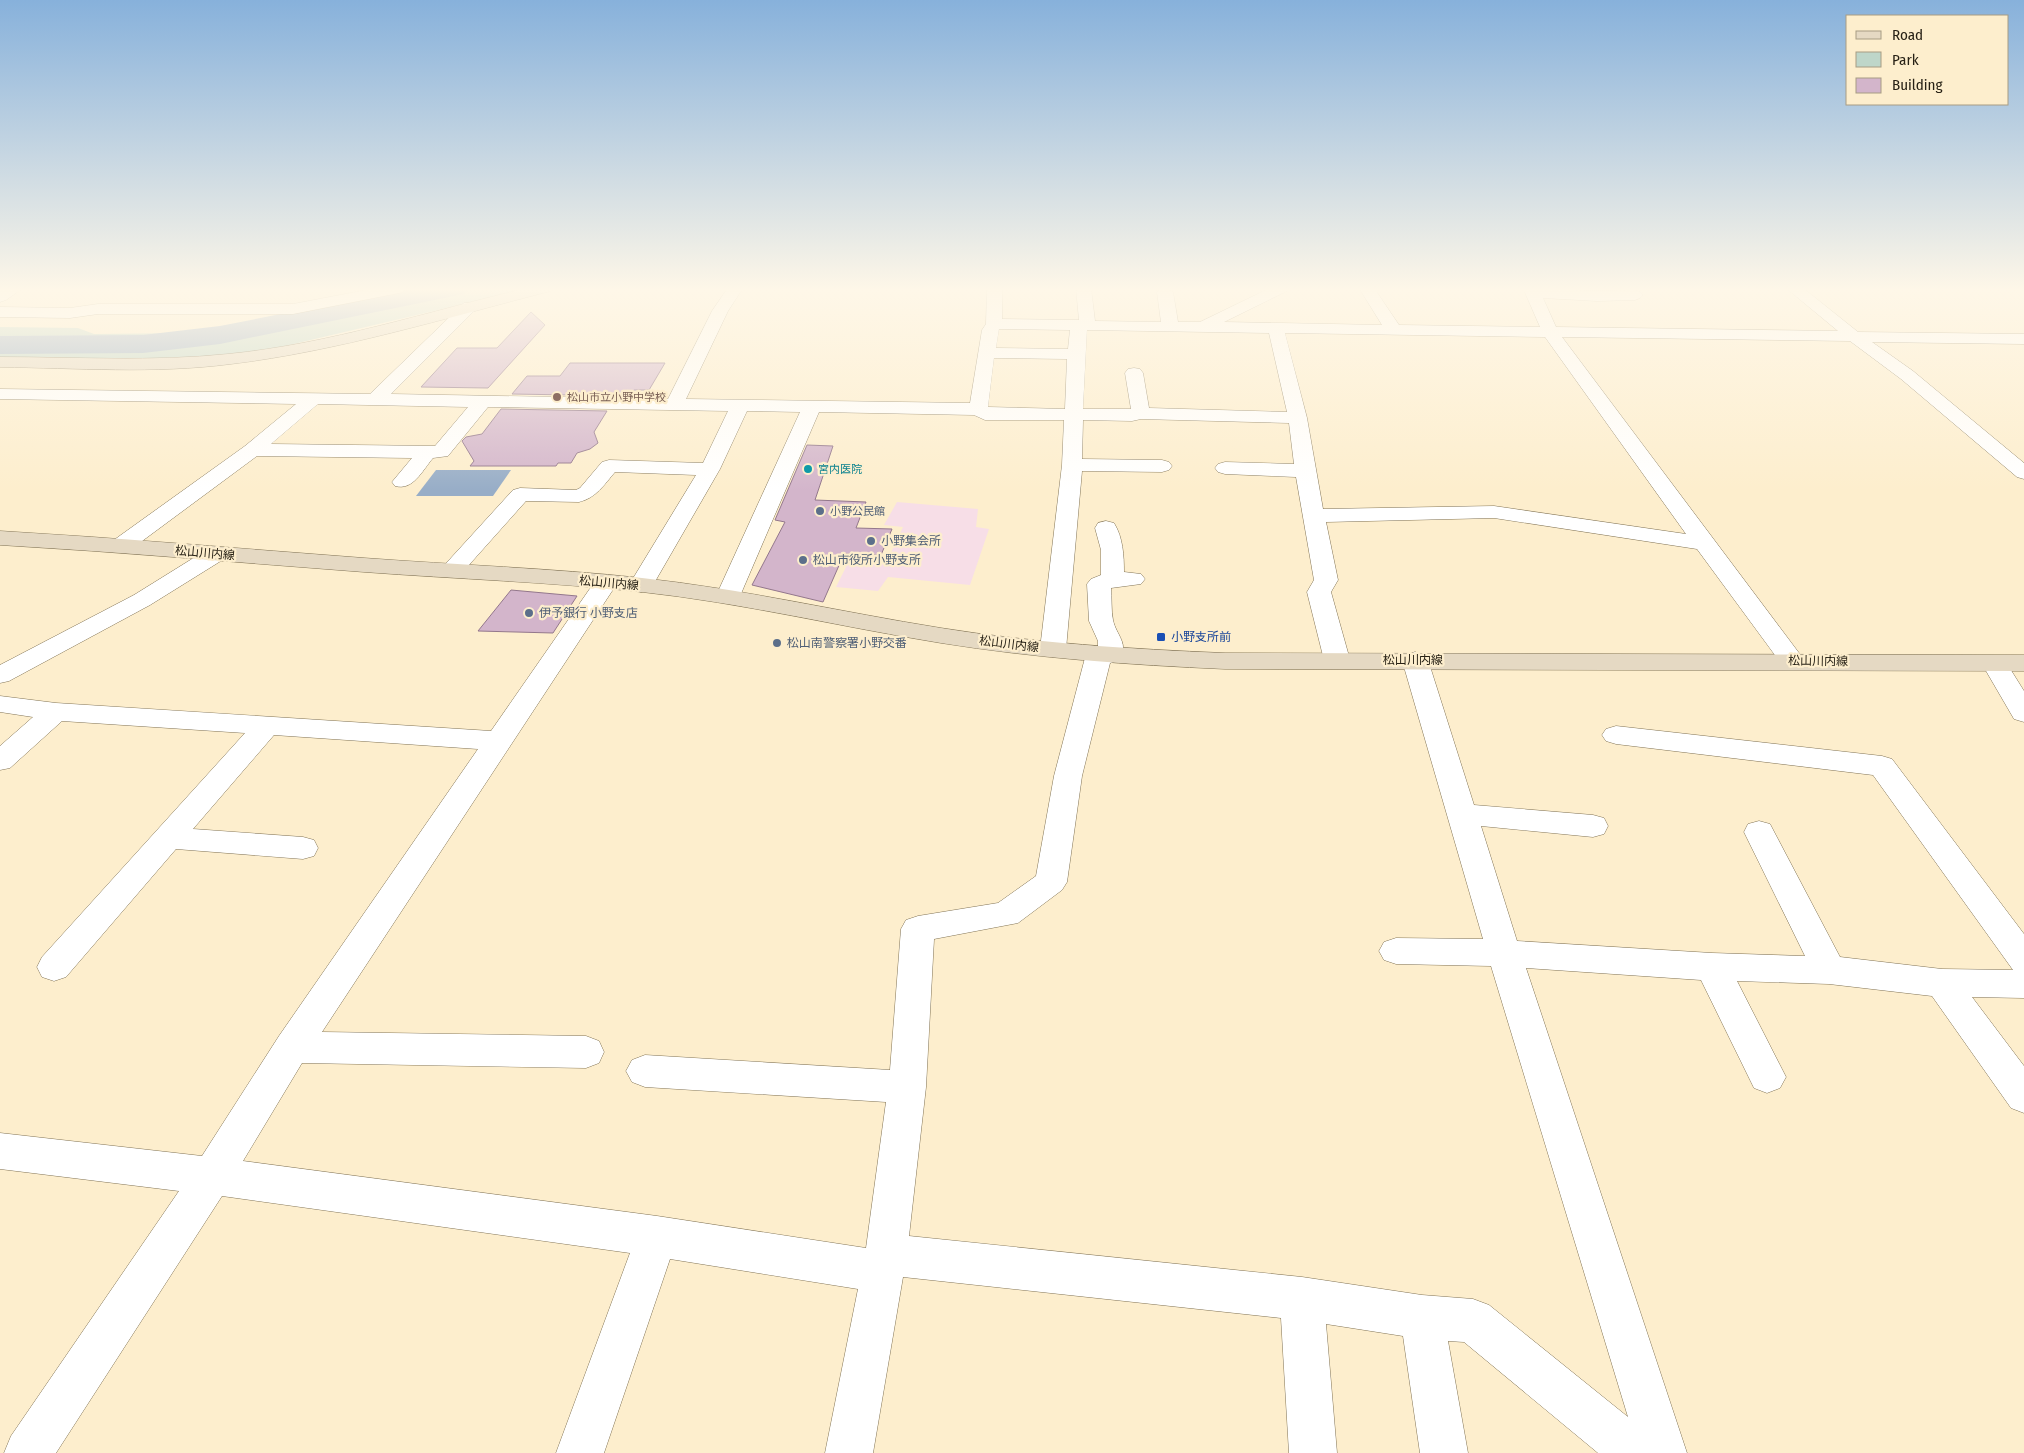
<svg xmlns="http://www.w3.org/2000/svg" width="2024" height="1453" font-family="'Fira Sans Condensed','Noto Sans JP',sans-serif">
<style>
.commercial{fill:#f7dee7}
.green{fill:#bed6c9}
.water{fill:#97adc7}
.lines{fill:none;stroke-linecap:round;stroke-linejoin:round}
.river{fill:#97adc7;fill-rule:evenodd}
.building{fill:#d3b5cb;stroke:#93778c}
.minor-casing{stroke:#827456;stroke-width:1}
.secondary-casing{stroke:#827456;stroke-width:1}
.minor{fill:#fff;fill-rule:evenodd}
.secondary{fill:#e5d9c3;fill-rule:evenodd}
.education-dot{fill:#8d6e63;stroke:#fdeecd;stroke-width:2}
.culture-dot{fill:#0f9aa8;stroke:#fdeecd;stroke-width:2}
.service-dot{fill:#5c6f8a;stroke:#fdeecd;stroke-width:2}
.transit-dot{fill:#1a4fb4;stroke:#fdeecd;stroke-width:2}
.labels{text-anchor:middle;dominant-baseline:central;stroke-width:4.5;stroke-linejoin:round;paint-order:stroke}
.far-education-label{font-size:11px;fill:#785e54;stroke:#fdeecd;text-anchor:start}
.far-culture-label{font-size:11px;fill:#0d838f;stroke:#fdeecd;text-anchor:start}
.far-service-label{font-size:11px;fill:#4e5e75;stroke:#fdeecd;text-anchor:start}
.service-label{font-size:12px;fill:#4e5e75;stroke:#fdeecd;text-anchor:start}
.street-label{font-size:12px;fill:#272115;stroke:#fdeecd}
.transit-label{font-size:12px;fill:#164399;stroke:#fdeecd;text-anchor:start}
</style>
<rect width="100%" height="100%" fill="#fdeecd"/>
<!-- commercial -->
<path class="commercial" d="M897 502 978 509 976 527 989 529 970 585 888 577 878 591 836 587 851 557 888 559 903 527 884 525Z"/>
<!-- green -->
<path class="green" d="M416 288H531L264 351 180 359 0 358V327L78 328 94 334 197 333 296 314Z"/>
<!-- water -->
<path class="water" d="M436 470H511L493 496H416Z"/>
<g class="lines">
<!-- river -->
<path class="river" d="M413 288H468L464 294 454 296 220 344 143 353 0 354V336L143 335 220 326Z"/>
</g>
<!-- building -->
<path class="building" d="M531 312 545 325 488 388 421 387 457 348H497Z
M570 363H665L649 390H634L630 396 512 394 527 376H560Z
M501 409 607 411 594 432 598 443 590 449 577 453 571 463H558L556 466H470L474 461 462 441 466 437 482 434Z
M807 445 833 446 815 500 866 502 856 528 892 529 881 555 844 554 823 602 752 585 785 522 775 520Z
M511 590 577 596 553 633 478 631Z"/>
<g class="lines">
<!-- minor casing -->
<g class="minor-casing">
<path id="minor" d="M5 288H23L6 300 0 302V290Z
M377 288H407L404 291 399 293 293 314H98L70 318 0 317V307L70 308 98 304H293Z
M728 288H743L728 311 686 399 970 403 982 330 986 324 987 288H1002V319L1079 320 1076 288H1091L1095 321 1161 322 1157 292 1160 289 1166 288 1173 292 1178 322H1200L1270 288H1289L1287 291 1224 322 1382 325 1359 288H1374L1399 325 1540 327 1523 288 1597 291 1635 290 1640 292 1643 295 1640 298 1635 300 1597 301 1543 298 1556 327 1838 331 1786 288H1803L1858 332 2024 334V344L1872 342 1913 371 2024 463V479L2017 477 1901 379 1850 341 1562 337 1805 661 1801 666 1792 669 1783 666 1697 549 1494 518 1326 522 1338 580 1331 592 1350 660 1346 665 1337 668 1328 665 1324 660 1307 592 1314 580 1296 477 1225 474 1218 472 1215 468 1218 464 1225 462 1294 464 1289 423 1141 419 1132 421 1083 420 1082 459 1162 460 1169 462 1172 466 1169 470 1162 472 1082 471 1066 649 1062 654 1053 657 1044 654 1040 649 1062 465 1064 420H985L974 415 819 412 740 596 736 601 728 603 720 601 716 596 800 412 747 411 720 469 653 585 649 590 641 592 633 590 629 585 696 475 615 472C604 485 596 498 579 502L526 501 460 575 452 577 444 575 440 570 513 490 520 488 576 490 580 488 602 462 609 460 703 463 728 411 488 407 448 456 433 458C422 471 413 491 395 486L392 482 412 458 257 456 130 550 122 552 114 550 111 545 114 540 245 446 296 404 0 399V389L370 394 464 303H476L478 306 476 309 391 394 668 399 712 311ZM999 329 1070 330 1068 349 996 348ZM1087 330 1269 333 1287 412 1149 408 1143 373 1140 369 1134 368 1128 369 1125 373 1131 409H1083ZM1285 333 1545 337 1686 534 1494 506 1323 509 1307 418ZM994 358 1067 359 1065 409 988 407ZM318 404 468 407 435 446 271 444Z
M1106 521 1114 523C1123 537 1124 556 1124 572L1141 574 1145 579 1141 584 1111 588C1112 598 1111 610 1113 620 1116 635 1130 644 1119 660L1110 663 1082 776 1067 882 1062 890 1018 923 934 939 926 1087 909 1236 1302 1277 1422 1295 1473 1299 1489 1305 1628 1417 1491 966 1396 964 1384 960 1379 951 1384 942 1396 938 1483 939 1402 660 1406 655 1415 652 1424 655 1428 660 1474 805 1593 815 1604 818 1608 826 1604 834 1593 837 1481 826 1517 941 1712 953 1805 956 1744 832 1748 824 1759 821 1770 824 1840 957 1942 969 2013 970 1873 775 1616 744 1606 741 1602 735 1606 729 1616 726 1882 756 1892 759 2024 934V998L1972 997 2024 1066V1113L2011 1108 1932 996 1829 984 1737 981 1786 1077 1780 1088 1767 1093 1754 1088 1701 980 1526 968 1687 1453H1598L1464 1342 1448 1341 1468 1453H1420L1403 1336 1326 1324 1337 1453H1289L1281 1318 903 1277 873 1453H825L858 1289 670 1259 604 1453H556L630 1253 222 1196 56 1453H4L11 1436 179 1191 0 1169V1133L202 1156 279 1036 478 749 274 735 193 829 303 837 314 840 318 848 314 856 303 859 176 849 66 977 54 981 42 977 37 967 42 957 245 733 62 721 10 768 0 770V746L33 717 0 712V696L56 703 491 731 598 577 606 575 614 577 618 582 322 1032 586 1036 599 1041 604 1052 599 1063 586 1068 302 1063 243 1161 657 1216 866 1248 886 1102 645 1087 632 1082 626 1071 632 1060 645 1055 890 1070 901 929 906 920 918 916 998 903 1036 876 1054 776 1086 654 1090 649 1098 647V641L1089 621 1087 584 1091 579 1101 575V550L1095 528 1098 523Z
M216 547 224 549 227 554 224 559 150 605 9 681 0 683V665L134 595 208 549Z
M1995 656 2004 659 2024 691V722L2014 719 1982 664 1986 659Z"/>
</g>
<!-- secondary casing -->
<g class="secondary-casing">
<path id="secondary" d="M528 288H554L551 291C445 318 339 351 231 364 154 374 77 368 0 367V357C76 357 152 362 228 354 330 344 429 311 528 288Z
M0 531C122 538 243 549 364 558 457 565 550 568 642 578 743 589 841 612 941 628 1035 643 1130 649 1225 653L2024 655V671L1225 669C1130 665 1035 658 941 643 841 627 743 603 642 592 550 582 457 579 364 572 243 563 122 552 0 545Z"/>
</g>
<!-- minor -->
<use href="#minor" class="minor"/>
<!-- secondary -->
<use href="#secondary" class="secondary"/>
</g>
<!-- sky -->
<linearGradient id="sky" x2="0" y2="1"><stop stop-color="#87b1db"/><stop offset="0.59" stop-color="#fef7e8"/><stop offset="1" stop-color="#fef7e8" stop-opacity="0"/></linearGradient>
<rect width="2024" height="491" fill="url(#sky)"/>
<!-- markers -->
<circle class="education-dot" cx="557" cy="397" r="5"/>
<circle class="culture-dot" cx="808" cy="469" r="5"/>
<g class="service-dot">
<circle cx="820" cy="511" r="5"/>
<circle cx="871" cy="541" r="5"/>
<circle cx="803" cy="560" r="5"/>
<circle cx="529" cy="613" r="5"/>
<circle cx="777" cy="643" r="5"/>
</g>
<rect class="transit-dot" x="1156" y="632" width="10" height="10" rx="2.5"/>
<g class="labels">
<!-- far-education labels -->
<g class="far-education-label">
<text x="567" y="397">松山市立小野中学校</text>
</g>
<!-- far-culture labels -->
<g class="far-culture-label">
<text x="818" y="469">宮内医院</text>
</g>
<!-- far-service labels -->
<g class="far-service-label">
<text x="830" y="511">小野公民館</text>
</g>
<!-- service labels -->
<g class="service-label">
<text x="881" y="541">小野集会所</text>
<text x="813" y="560">松山市役所小野支所</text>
<text x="539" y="613">伊予銀行 小野支店</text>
<text x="787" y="643">松山南警察署小野交番</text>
</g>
<!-- street labels -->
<g class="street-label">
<text transform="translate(205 553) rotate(5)">松山川内線</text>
<text transform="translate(609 583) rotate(5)">松山川内線</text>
<text transform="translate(1009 644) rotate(7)">松山川内線</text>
<text x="1413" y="660">松山川内線</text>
<text transform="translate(1818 661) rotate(1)">松山川内線</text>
</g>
<!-- transit labels -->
<g class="transit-label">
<text x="1171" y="637">小野支所前</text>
</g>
</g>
<!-- legend -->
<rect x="1846" y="15" width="162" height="90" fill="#fdeecd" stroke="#a79c83"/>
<rect x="1856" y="31" width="25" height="8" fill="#e5d9c3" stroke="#a79c83"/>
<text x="1892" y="40" font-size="15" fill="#272115">Road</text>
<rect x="1856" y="52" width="25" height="15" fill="#bed6c9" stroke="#a79c83"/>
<text x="1892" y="65" font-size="15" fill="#272115">Park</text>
<rect x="1856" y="78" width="25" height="15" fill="#d3b5cb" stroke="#a79c83"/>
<text x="1892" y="90" font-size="15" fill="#272115">Building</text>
</svg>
